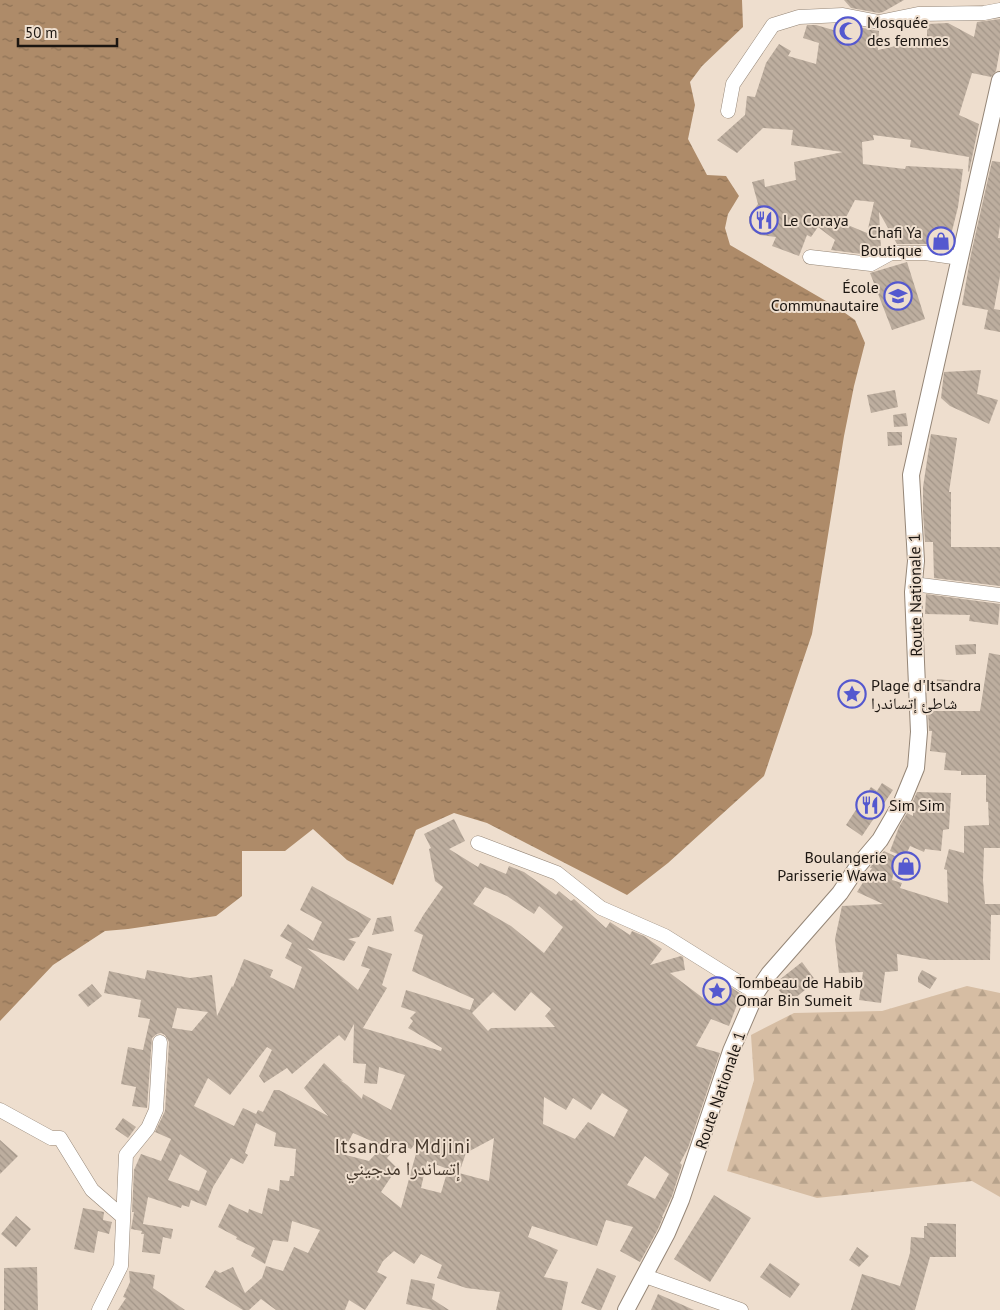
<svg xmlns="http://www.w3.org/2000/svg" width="1000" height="1310" font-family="'PT Sans','Noto Naskh Arabic',sans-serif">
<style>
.forest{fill:url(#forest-firs)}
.water{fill:url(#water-ripples)}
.building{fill:url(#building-back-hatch);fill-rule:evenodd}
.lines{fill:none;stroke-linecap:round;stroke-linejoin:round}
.minor-casing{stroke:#958677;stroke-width:15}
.major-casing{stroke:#958677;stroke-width:18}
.minor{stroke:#fff;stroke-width:14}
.major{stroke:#fff;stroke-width:16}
.labels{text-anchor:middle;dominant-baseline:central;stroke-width:4;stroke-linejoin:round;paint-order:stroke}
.poi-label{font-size:16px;fill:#1c1611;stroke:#eedece;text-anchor:start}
.street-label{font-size:16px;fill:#1c1611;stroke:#eedece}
.quarter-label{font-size:19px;letter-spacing:1px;fill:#44372b;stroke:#eedece}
</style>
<defs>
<pattern id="forest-firs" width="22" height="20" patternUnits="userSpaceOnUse" patternTransform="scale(1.25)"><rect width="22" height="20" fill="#d6bda3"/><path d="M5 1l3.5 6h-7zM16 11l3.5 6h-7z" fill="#b7a28b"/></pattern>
<pattern id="water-ripples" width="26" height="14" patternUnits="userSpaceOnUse" patternTransform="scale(1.25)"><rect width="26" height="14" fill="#ae8b69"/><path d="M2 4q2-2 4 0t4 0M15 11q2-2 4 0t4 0" fill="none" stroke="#8d7155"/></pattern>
<pattern id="building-back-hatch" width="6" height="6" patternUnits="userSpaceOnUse" patternTransform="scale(1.25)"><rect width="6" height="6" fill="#bdae9f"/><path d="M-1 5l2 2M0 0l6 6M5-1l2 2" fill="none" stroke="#a29588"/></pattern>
</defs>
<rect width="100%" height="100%" fill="#eedece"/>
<!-- forest -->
<path class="forest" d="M967 986 1000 993V1197L972 1181 817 1198 727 1171 754 1080 751 1035 794 1013 882 1011Z"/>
<!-- water -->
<path class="water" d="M0 0H742L743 27 702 66 690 82 695 105 688 139 707 175 726 176 739 196 728 214 725 228 730 245 838 308 855 320 865 343 854 386 844 436 812 634 764 776 668 863 627 895 487 823 454 813 416 830 393 885 347 860 313 829 285 851H242V896L216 916 128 929 105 931 53 965 0 1021Z"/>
<!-- building -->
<path class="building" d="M844 0H904L883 12 879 13 851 8Z
M1000 19V49L996 71 991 77 972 73 959 115 979 124 969 172 968 171 969 157 910 147 911 140 873 135 874 140 862 142 863 164 905 169 906 166 963 169 958 207 948 247 925 244H897L879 212 881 249 869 255 831 250 835 240 818 227 811 237 807 235 799 256 772 246 776 237 760 235 752 230 749 222V217L758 204 752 182 764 179 765 187 796 180 794 162 843 152 791 145 793 130 763 128 737 153 717 140 745 115 747 96 755 97 766 63 779 44 791 51 788 56 816 64 819 43 803 38 807 25H816L840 32V24H842L879 31 878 50 900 45V39L927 37V24L948 23 974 37 977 22ZM855 200 874 202 867 233 843 223Z
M992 161 1000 162V225L998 238H1000V276L994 309 1000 310V332L984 329 988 310 962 305 971 254Z
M907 262 925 319 892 330 870 273Z
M981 370 977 394 998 400 989 424 950 406 941 398 944 372Z
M895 390 898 407 871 413 867 395Z
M906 413 908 426 894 427 893 415Z
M887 432H902V445L888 446Z
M931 434 957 438 949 492H951V547H1000V586L934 578 933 542H925L923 513V487Z
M926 594 1000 604 998 625 969 621 970 615 925 614Z
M976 644V654L956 655 955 645Z
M989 653 1000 655V848H984L983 880 985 904H1000V915H991L990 960H931L897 954 898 971 885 972 881 1003 859 1000 863 972 839 973 835 939 842 906 883 904 857 892 872 868H870L871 866 884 851 897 857 892 880 902 883 900 888 948 903 947 870 944 869 949 849 964 853V826L989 825 988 802H986V775H961V771L944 770 946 753 930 751 932 731H929L928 711H980Z
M937 679 957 681 956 692 936 691Z
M882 783 893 790 862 836 846 825 871 787 877 791Z
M917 792 951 793 949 829 943 830 941 851 925 849 924 852 910 846 905 857 890 851 899 827 907 813 913 816V801Z
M454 819 465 841 449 849 478 867 480 863 506 874 509 866 524 872 556 895 559 891 571 901 574 899 606 928 610 922 630 935 632 931 644 936 662 949 650 965 681 956 683 957 685 970 670 973 707 1001 715 981 729 986 741 994 729 1026 711 1019 696 1046 720 1053 688 1148 680 1163 682 1165 672 1196 662 1217H663L658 1229 640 1262 620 1251 633 1227 606 1220 597 1246 532 1226 528 1237 558 1250 544 1277 568 1282 562 1310H496L500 1292 466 1288 437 1278 442 1265 421 1254 414 1264 394 1251 383 1261 377 1272 387 1277 365 1310 349 1300 345 1310H276L261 1299 249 1310H243L205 1287 215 1270 220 1273 233 1267 245 1293 262 1278 266 1266 283 1271 294 1247 308 1253 320 1230 292 1221 288 1242 273 1240 265 1264 251 1256 255 1248 236 1239 237 1237 218 1227 229 1204 248 1213 249 1209 262 1214 268 1188 279 1191 280 1180 289 1181 290 1176H294L296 1149 274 1146 276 1133 256 1123 245 1153 248 1155 243 1164 231 1158 213 1187 206 1206 191 1200 189 1207 182 1205 181 1208 148 1197 143 1224 173 1229 171 1239 163 1237 160 1254 142 1252 144 1234H141L142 1231 131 1229 134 1212H132L134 1170 141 1154 161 1161 171 1139 155 1132 165 1111 169 1042 165 1035 161 1033 157 1034 152 1038 147 1108 132 1106 136 1087 121 1084 128 1047 143 1050 150 1019 138 1017 141 1000 104 993 109 971 145 979 147 970 190 978 212 975 217 1016 232 986 233 987 244 959 273 970 270 977 294 989 302 967 285 958 292 943 280 936 288 924 313 941 322 922 300 910 312 886 371 919 359 937 348 939 356 942 344 961 307 948 358 990 370 969 361 966 368 946 392 954 382 985 387 988 363 1028 441 1051 442 1048 408 1028 413 1021 410 1018 416 1012 401 1007 406 990 470 1010 474 999 412 971 423 935 414 931 424 914 443 887 435 881 429 849 431 848 424 834ZM485 887 507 896 534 914 539 906 563 927 544 953 511 926 473 904ZM493 992 515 1011 531 992 551 1009 545 1016 555 1027 491 1028 488 1031 472 1013ZM177 1008 208 1012 192 1031 172 1028ZM354 1024 353 1063 366 1064 364 1083 377 1084 379 1067 405 1075 391 1110 363 1094 362 1099 347 1085 340 1080 343 1081 324 1063 304 1088 328 1116 279 1090H274L263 1112 258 1110 256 1114 243 1108 234 1126 194 1106 208 1078 230 1095 267 1047 272 1050 259 1076 264 1083 287 1068 292 1074 339 1035 345 1041ZM602 1093 628 1110 614 1137 588 1122 575 1139 543 1124 544 1097 566 1110 573 1098 591 1110ZM353 1133 383 1146 369 1161 342 1154ZM419 1138 417 1150 401 1208 381 1192 397 1168 387 1158 399 1144 411 1149ZM494 1138 489 1181 459 1173 466 1153ZM180 1154 207 1171 199 1191 168 1180ZM645 1156 669 1174 655 1199 627 1185ZM427 1161 448 1169 441 1193 421 1188Z
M391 916 394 931 372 935 377 918Z
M802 962 816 981 789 1003 774 984Z
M922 970 937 978 930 989 918 982V977Z
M92 984 102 996 88 1007 78 995Z
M123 1118 136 1127 128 1138 115 1129Z
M0 1140 18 1156 0 1174Z
M714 1195 751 1218 710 1282 674 1259Z
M83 1208 104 1212 103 1220 112 1222 109 1234 98 1231 94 1253 74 1249Z
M16 1216 31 1229 16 1247 1 1234Z
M927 1223 956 1224V1257H930L915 1310H851L862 1274 900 1286 910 1253 911 1237 924 1238V1226H927Z
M857 1247 869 1256 859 1267 849 1260Z
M770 1263 800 1284 790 1298 760 1277Z
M37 1267 38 1310H4V1268Z
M597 1268 616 1276 601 1310H598L581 1303Z
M129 1271 155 1275 153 1288 185 1310H118L126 1298 123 1297 130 1282Z
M411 1279 435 1284 432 1299 449 1310H433L406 1304Z
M658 1294 694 1310H651Z"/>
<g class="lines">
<!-- minor casing -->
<g class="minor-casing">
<path id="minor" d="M728 111 733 84 773 25 799 17 843 15 879 22 918 14 984 13 1000 10
M810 257 871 264 891 253H925L960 258
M913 584 1000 595
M478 843 557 873 601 908 665 936 756 993
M0 1110 51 1138H60L92 1190 123 1217
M645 1276 741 1310
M99 1310 121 1266 126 1155 148 1128 156 1110 160 1042"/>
</g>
<!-- major casing -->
<g class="major-casing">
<path id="major" d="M626 1310 667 1233 681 1200 731 1051 756 993 769 974 840 893 858 866 880 840 902 802 916 768 919 732 913 592 916 561 911 475 1000 80"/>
</g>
<!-- minor -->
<use href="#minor" class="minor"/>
<!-- major -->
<use href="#major" class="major"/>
</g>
<!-- icons -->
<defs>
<g id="mosque-ring" transform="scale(1.4375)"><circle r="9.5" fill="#eedece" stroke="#5458cf" stroke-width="1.5"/><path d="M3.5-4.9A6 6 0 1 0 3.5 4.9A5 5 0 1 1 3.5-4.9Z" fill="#5458cf"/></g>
<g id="restaurant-ring" transform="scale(1.4375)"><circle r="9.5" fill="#eedece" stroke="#5458cf" stroke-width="1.5"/><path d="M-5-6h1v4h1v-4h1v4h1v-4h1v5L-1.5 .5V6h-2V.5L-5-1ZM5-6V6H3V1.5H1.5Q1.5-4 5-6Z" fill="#5458cf"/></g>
<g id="shop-ring" transform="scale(1.4375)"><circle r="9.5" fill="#eedece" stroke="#5458cf" stroke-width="1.5"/><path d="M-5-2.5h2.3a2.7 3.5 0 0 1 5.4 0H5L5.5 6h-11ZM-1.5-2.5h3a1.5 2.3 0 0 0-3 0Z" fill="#5458cf"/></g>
<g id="school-ring" transform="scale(1.4375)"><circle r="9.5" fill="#eedece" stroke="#5458cf" stroke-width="1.5"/><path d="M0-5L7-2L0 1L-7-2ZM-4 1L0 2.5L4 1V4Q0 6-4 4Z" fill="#5458cf"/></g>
<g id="sight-ring" transform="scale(1.4375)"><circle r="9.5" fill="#eedece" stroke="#5458cf" stroke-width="1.5"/><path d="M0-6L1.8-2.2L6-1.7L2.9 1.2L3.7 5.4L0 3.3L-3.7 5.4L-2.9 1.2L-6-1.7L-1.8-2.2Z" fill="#5458cf"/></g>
</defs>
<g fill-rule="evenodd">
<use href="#mosque-ring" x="848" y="31"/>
<use href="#restaurant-ring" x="764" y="220"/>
<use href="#shop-ring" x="941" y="241"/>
<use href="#school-ring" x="898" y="296"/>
<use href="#sight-ring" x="852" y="694"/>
<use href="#restaurant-ring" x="870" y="805"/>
<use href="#shop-ring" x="906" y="866"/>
<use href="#sight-ring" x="717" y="991"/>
</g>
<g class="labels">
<!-- poi labels -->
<g class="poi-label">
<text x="867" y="22">Mosquée<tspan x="867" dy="18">des femmes</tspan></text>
<text x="783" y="220">Le Coraya</text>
<text x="922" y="232" text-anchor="end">Chafi Ya<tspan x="922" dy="18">Boutique</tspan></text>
<text x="879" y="287" text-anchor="end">École<tspan x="879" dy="18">Communautaire</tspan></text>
<text x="871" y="685">Plage d'Itsandra<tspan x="871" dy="18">شاطئ إتساندرا</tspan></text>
<text x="889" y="805">Sim Sim</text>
<text x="887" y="857" text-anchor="end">Boulangerie<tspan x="887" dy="18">Parisserie Wawa</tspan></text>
<text x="736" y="982">Tombeau de Habib<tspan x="736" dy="18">Omar Bin Sumeit</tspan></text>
</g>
<!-- street labels -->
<g class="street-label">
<text transform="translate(915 595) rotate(-91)">Route Nationale 1</text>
<text transform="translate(720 1090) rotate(-71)">Route Nationale 1</text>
</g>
<!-- quarter labels -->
<g class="quarter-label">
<text x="403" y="1146">Itsandra Mdjini<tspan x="403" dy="22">إتساندرا مدجيني</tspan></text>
</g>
</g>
<!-- scale -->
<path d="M18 38v8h99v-8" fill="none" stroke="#1c1611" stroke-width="2.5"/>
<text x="25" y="38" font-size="15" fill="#1c1611" stroke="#eedece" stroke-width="4" paint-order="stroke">50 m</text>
</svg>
